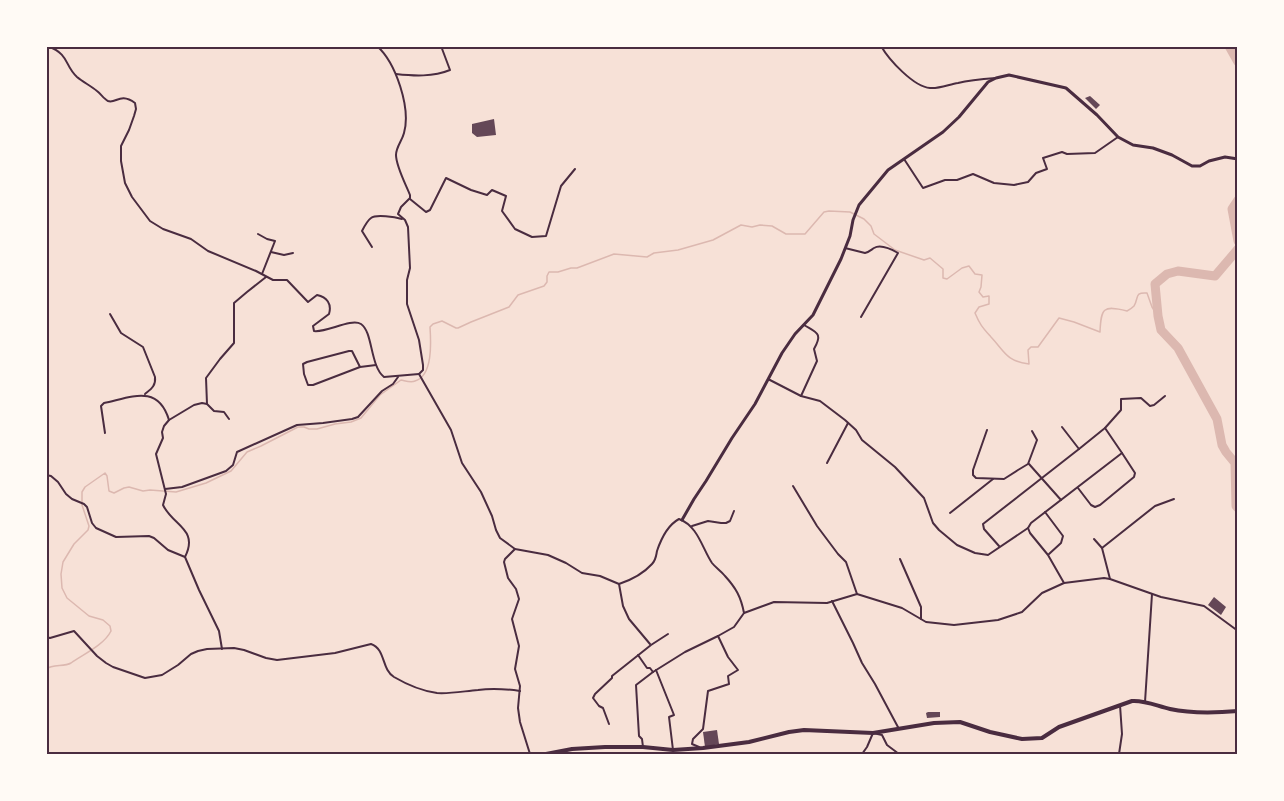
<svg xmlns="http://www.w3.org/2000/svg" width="1284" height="801" viewBox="0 0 1284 801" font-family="Karla,sans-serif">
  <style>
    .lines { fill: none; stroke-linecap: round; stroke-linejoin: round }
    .stream { stroke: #dcb8b0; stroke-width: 1.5 }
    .river { stroke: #dcb8b0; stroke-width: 9 }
    .building { fill: #644757 }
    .minor { stroke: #4a2c40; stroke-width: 2 }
    .tertiary { stroke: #4a2c40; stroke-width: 3 }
    .secondary { stroke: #4a2c40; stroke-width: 4 }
    .neatline { fill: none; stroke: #4a2c40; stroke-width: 2 }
  </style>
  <rect width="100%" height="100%" fill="#f7e1d7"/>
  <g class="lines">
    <!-- stream -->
    <path class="stream" d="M46,669C53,664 64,667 71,663C84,654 104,645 111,631L110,626L103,620L89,616L67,598L62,588L61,574L63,562L74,544L88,530L89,526L82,505V492L85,487L105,473L107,476L109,491L114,493L124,488L129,487L143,491L150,490L176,492L206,483L231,471L247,452L261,446L298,427H304L309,429H317L335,424L351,422L361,418L380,395L401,380C406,381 411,383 415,381C433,376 431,342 430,327L433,324L442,321L456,328H458L471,322L509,307L518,295L544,286L547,282V276L549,272H558L571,268H577L614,254L647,257L654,253L678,250L713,240L741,225L752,227L760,225L772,226L786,234H805L824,212L829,211L850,212L864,219L871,226L874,234L895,250L924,260L930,258L943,269V278L947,279L962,268L969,266L975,274L982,275L981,287L979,292L983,297L989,296V304L979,307L975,313C980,325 983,328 991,337C1005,352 1006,361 1029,364L1028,350L1031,347H1038L1059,318L1074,322L1100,332C1101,308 1103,305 1127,311C1129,310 1133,307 1134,306C1139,298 1134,292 1147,293L1152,307L1158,316"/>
    <!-- river -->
    <g class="river">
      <polyline points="1229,46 1238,62"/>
      <polyline points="1238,200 1232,209 1238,241"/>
      <polyline points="1238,249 1215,276 1178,271 1167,274 1155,284 1158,316 1161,330 1178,348 1217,419 1222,445 1226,452 1235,463 1236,506 1238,508"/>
    </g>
  </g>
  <!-- building -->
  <g class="building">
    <polygon points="1090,96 1100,105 1096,109 1085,98"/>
    <polygon points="494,119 496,135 477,137 472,133 472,124"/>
    <polygon points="1214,597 1226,607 1221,615 1208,605"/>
    <polygon points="928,712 940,712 940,717 927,718 926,713"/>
    <polygon points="717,730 719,744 705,747 703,732"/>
  </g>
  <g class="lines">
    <!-- minor -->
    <g class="minor">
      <path d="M48,46C70,55 64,65 77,77C83,82 91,86 97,91C101,94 104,99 108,101C116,104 120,92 135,103L136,109L134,116L129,130L121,146V161L125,183L132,197L150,221L163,229L191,239L208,251L256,271L273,280H287L308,302L317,295C327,297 332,304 329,314L313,326L314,331C326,333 351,318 361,324C373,332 370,366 384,377L419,374"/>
      <path d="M377,46C396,63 411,108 404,133C402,141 396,147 396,155C396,166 406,185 410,195V198L401,207L398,214L405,220L408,227L410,268L407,280V304L419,340L423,365V370L419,374"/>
      <path d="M881,46C889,60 914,87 930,88C939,89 950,84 958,83C970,80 983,79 996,78"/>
      <path d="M396,74C414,76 433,77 450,70L441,46"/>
      <polyline points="904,159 923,188 945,180 957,180 973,174 994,183 1014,185 1028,182 1036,173 1047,169 1043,158 1062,152 1067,154 1095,153 1118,137"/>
      <polyline points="410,199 426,212 430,210 446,178 471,190 487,195 492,190 506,196 502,211 515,229 532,237 546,236 561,186 575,169"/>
      <polyline points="258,234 267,239 275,241 262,274"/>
      <path d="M372,247L362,231C364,227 367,221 371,218C376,214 395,217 402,219"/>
      <path d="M845,248L865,253C869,252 871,250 874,248C881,244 891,249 898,253L861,317"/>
      <polyline points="271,252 284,255 293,253"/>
      <path d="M110,314L121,333L143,347L155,377C156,386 151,389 145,394"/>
      <polyline points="360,367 352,351 349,351 307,362 303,364 304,374 308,385 313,385 360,367 376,365"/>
      <path d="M419,374L451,430L462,463L481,492L492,516L496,530L500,538L515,549L548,555L566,563L582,573L600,576L619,584C631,580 643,574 652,564C656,560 656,556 657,551C661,539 668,525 679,519C698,526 702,548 712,563C716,568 721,571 725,576C736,588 741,597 744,613L774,602L827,603L857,594L902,608L926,622L954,625L998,620L1022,612L1042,593L1064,583L1104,578L1110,579L1161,597L1204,606L1238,631"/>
      <polyline points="768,379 801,396 820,401 845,420 856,430 862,440 895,467 924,498 933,523 939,530 957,545 975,553 988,555 1028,528"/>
      <path d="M801,396L817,361L814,349C823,333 817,333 804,325"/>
      <polyline points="207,404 206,378 220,359 234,343 234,303 247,292 266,277"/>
      <polyline points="1062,427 1079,449 1105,428 1122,453 1031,523 1028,528 1030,533 1048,555 1064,583"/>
      <polyline points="1105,428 1121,410 1121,399 1141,398 1150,406 1154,405 1165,396"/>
      <polyline points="987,430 973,470 973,475 976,478 1004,479 1018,470 1028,464 1037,440 1032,431"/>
      <path d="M105,433L101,406L104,403C132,397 158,384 169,420"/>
      <polyline points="827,463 848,423"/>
      <polyline points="1029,464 1061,500"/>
      <polyline points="46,475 51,476 58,482 66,494 72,499 84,504 87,507 92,523 96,528 116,537 149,536 154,538 168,550 185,557 199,590 219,631 222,649"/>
      <polyline points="793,486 817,526 838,554 846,562 857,594"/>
      <polyline points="1078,488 1091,505 1095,507 1100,505 1134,477 1135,473 1122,453"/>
      <polyline points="165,489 182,487 226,471 233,465 237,452 297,425 323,423 352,419 358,417 382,391 393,384 398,377"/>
      <polyline points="1045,512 1063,536 1061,543 1049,554"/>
      <polyline points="950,513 993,479"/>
      <polyline points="692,526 708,521 721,523 726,523 730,521 734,511"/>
      <polyline points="1094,539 1102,548 1110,579"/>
      <polyline points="999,546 984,529 983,524 1079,449"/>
      <polyline points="1102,548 1155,506 1174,499"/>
      <polyline points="515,549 505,559 504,562 508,578 516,589 519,599 512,619 519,646 515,669 520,686 518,708 520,722 530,754"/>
      <path d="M185,557C199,529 173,526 163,505L166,494L156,454L163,438L162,432L164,426L169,420L194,405L202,403L207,404L214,411L224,412L229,419"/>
      <polyline points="900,559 921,607 921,619"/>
      <polyline points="619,584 623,606 629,619 650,644"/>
      <polyline points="832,601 853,643 862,663 875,684 899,729"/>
      <path d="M46,637L50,638L74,631L97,656L106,663L113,667L145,678L162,675L178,665L191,654L198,651L207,649L234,648L244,650L266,658L277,660L335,653L371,644C386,649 381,669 394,677C406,684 422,691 437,693C450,694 465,691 478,690C492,688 506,689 520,691"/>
      <polyline points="638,655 647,668 650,668 653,672"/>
      <polyline points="656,670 674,715 669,717 673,750"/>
      <polyline points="1145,702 1152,594"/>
      <polyline points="609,724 603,708 599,706 593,698 595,694 612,678 612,676 651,645 668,634"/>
      <polyline points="643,747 642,739 639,736 636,685 653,672 685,652 718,636 734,627 744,613"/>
      <polyline points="699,747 692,744 693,739 703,729 708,691 729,684 728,676 738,670 728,657 718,636"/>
      <polyline points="862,754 867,747 873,733 882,735 887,745 899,754"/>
      <polyline points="1119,754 1122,734 1120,705"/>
    </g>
    <!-- tertiary -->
    <polyline class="tertiary" points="682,520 694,499 706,481 732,438 755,404 782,353 795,334 813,315 841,259 850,236 853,220 859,205 888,170 943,132 959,117 988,82 996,78 1009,75 1066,88 1097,115 1118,137 1133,145 1153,148 1172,155 1192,166 1200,166 1209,161 1225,157 1238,159"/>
    <!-- secondary -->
    <path class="secondary" d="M546,754L572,749L605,747H643L673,750L703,748L749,742L789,732L804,730L873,733L934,723L960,722L990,732L1022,739L1042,738L1059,727L1132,701C1145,700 1157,706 1170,709C1193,714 1215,713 1238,711"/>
  </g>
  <!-- border -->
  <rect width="1284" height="801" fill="none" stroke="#fffaf5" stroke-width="96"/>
  <rect x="48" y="48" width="1188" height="705" class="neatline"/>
</svg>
